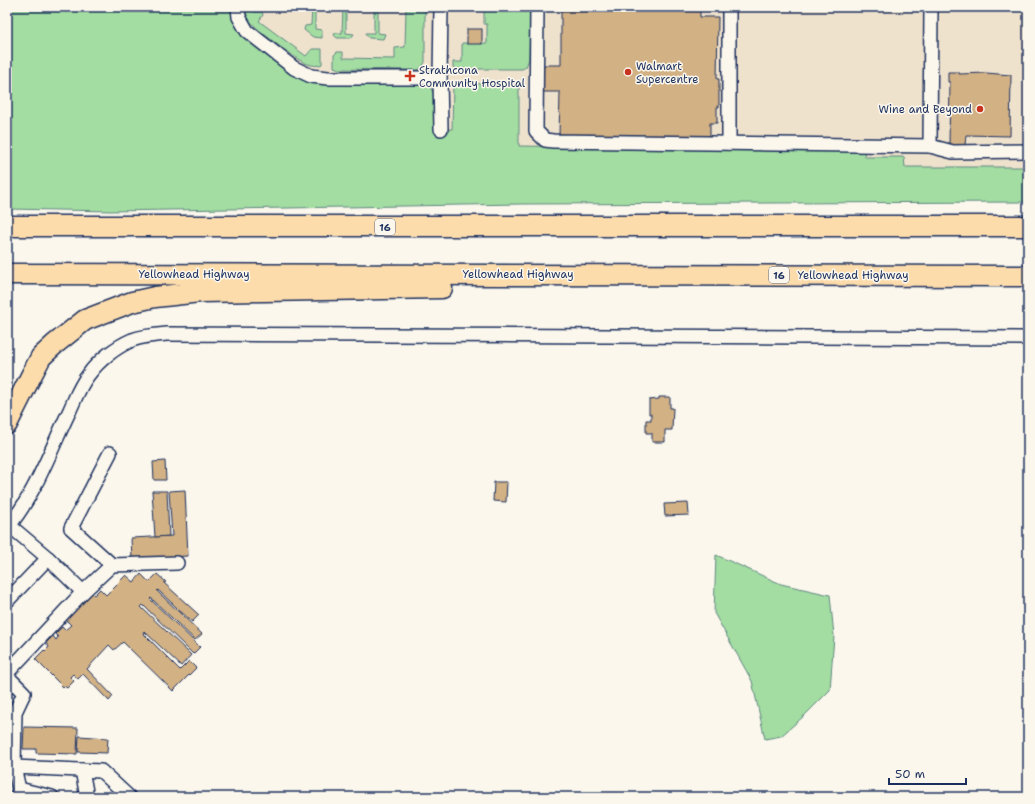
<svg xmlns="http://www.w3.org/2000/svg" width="1035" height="804" viewBox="0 0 1035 804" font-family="'Shantell Sans',sans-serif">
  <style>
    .built { fill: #efe2cd }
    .green { fill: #a3dda2; stroke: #5f8680 }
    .building { fill: #d2b185; stroke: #1b2f5e }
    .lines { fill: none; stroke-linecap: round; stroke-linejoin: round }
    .minor-casing { stroke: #1b2f5e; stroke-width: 16 }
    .highway-casing { stroke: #1b2f5e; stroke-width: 23 }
    .minor { stroke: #fbf7ec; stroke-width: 13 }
    .highway { stroke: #fddcac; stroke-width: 20 }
    .poi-dot { fill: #c8321e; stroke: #fbf7ec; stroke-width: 1.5 }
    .labels { text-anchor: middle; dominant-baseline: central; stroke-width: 3; stroke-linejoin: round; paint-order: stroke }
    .shield { fill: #fbf7ec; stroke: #5e6b89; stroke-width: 1 }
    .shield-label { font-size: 10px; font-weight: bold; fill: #1b2f5e }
    .poi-label { font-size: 11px; fill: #1b2f5e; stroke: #fbf7ec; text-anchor: start }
    .street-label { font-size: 11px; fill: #1b2f5e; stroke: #fbf7ec }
  </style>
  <rect width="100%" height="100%" fill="#fbf7ec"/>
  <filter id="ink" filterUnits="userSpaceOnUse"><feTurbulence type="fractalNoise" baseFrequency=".025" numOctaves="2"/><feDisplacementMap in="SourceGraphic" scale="8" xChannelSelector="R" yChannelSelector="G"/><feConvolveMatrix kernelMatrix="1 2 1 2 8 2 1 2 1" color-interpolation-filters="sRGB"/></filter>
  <g filter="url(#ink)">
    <!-- built -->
    <polygon class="built" points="230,7 1028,7 1028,167 896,168 432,148 433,92 423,84 308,80 240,31 230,10"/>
    <!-- green -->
    <g class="green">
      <path d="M7,7H230L235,22L292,73L420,84C424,85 428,85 431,89C438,97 433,119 434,130L452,129L453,84L456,83L519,85V146L864,151L865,157H904L905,167H1028V202L522,204L111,211L7,209Z"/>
      <path d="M244,7H254V12H262L263,15L259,21L306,56L312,49H322V64C317,67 310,65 305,63C294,58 257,30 250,21C247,17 246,12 244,7Z"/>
      <polygon points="312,7 315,7 315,29 322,30 322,38 313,37 304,30 305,26 311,25"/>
      <polygon points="343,7 346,7 346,33 354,34 351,38 337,38 334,35 335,33 342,33"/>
      <polygon points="374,7 378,7 378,33 385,34 383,39 369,38 366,35 366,33 374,33"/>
      <polygon points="406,7 425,7 425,62 422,68 417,70 339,69 334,67 334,55 337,52 343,52 343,58 395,59 395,48 405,47"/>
      <polygon points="472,7 530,7 529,59 526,67 522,69 456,69 453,67 453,62 462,62 462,43 487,43 487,24 484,24 484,8"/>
      <polygon points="716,555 781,584 830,595 834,636 830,690 804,716 781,736 765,739 752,681 714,613"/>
    </g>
    <!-- building -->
    <g class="building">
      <polygon points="561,7 700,7 700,17 718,17 717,79 719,79 719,107 717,107 717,123 710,123 710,137 559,136 560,92 539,92 539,65 561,65"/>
      <rect x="467" y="29" width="15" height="15"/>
      <polygon points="948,72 959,72 959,74 986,73 1011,75 1010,136 966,135 965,145 949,145 950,82 948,82"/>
      <polygon points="659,397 670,397 670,408 673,408 672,430 665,430 665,442 652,442 652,433 646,433 646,420 651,420 651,414 649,414 649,400 659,399"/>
      <polygon points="165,461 166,480 154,480 153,462"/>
      <polygon points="494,482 507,482 506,502 493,501"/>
      <polygon points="185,490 188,556 132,559 131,538 172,536 169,491"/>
      <polygon points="152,491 167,491 169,536 155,537"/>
      <polygon points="688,503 689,515 665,516 664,504"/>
      <polygon points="141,574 149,582 157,574 166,582 164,583 199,615 192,622 158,590 157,591 202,634 195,640 151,598 150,599 200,647 193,654 143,605 141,607 191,655 181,666 144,631 143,633 180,670 189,661 196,668 173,691 123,642 114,650 109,645 87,669 113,696 109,701 83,674 78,679 73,674 70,677 74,681 67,688 64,686 63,687 35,659 44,650 45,651 49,647 46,643 53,636 56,640 58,637 55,634 62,627 65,630 71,625 65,619 92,593 94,595 100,589 106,595 126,575 134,582"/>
      <polygon points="24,727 78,728 77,754 36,753 36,749 23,749"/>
      <polygon points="79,736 108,738 107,753 78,752"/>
    </g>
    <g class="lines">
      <defs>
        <g id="minor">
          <polyline points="238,7 239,17 247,31 294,68 311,76 328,78 440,78 441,7"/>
          <polyline points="537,7 536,131 545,140 553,141 930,146 953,152 1028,151"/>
          <polyline points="440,78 441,129"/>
          <polyline points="729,143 729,7"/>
          <polyline points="930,146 931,7"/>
          <polyline points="110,453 71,528 112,565"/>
          <path d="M7,528C34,497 51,449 69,412C75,399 80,385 89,374C99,360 116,347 132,340C143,336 156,335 168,334L1028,338"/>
          <polyline points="83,592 112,565 177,563"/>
          <polyline points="7,601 48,558"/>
          <polyline points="7,673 83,592 48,558 9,525"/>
          <polyline points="7,676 24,693 15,712 14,767 7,767"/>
          <polyline points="82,770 87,797"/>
          <polyline points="19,789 52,797"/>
          <polyline points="17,797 19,789 14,767 101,771 129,797"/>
        </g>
        <g id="highway">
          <polyline points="7,226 1028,226"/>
          <polyline points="7,274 1028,276"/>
          <polyline points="7,424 31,376 41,357 55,344 85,320 132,302 155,297 200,292 442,288"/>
        </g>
      </defs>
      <!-- minor casing -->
      <use href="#minor" class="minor-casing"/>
      <!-- highway casing -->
      <use href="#highway" class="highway-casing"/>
      <!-- minor -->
      <use href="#minor" class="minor"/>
      <!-- highway -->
      <use href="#highway" class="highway"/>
    </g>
  </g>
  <!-- markers -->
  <g class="poi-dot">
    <circle cx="628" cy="72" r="4"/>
    <path d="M408 70h4v4h4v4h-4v4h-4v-4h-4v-4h4z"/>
    <circle cx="980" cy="109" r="4"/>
  </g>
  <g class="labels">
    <!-- shield labels -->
    <g class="shield">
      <rect x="375" y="219" width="20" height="16" rx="3"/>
      <rect x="769" y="267" width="20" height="16" rx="3"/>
    </g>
    <g class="shield-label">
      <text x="385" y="227">16</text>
      <text x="779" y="275">16</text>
    </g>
    <!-- poi labels -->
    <g class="poi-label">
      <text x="636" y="66">Walmart<tspan x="636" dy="13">Supercentre</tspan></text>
      <text x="419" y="70">Strathcona<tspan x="419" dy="13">Community Hospital</tspan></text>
      <text x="972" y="109" text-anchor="end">Wine and Beyond</text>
    </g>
    <!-- street labels -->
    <g class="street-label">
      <text x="194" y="274">Yellowhead Highway</text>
      <text x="518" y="274">Yellowhead Highway</text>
      <text x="853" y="275">Yellowhead Highway</text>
    </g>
  </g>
  <!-- margin -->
  <rect width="1035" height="804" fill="none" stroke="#fbf7ec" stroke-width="24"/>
  <rect x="12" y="12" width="1011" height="780" fill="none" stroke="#1b2f5e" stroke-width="1.5" filter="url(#ink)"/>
  <!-- scale -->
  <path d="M889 778v6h77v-6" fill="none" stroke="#1b2f5e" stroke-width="2"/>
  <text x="895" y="778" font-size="12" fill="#1b2f5e" stroke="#fbf7ec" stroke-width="3" paint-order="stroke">50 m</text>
</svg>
